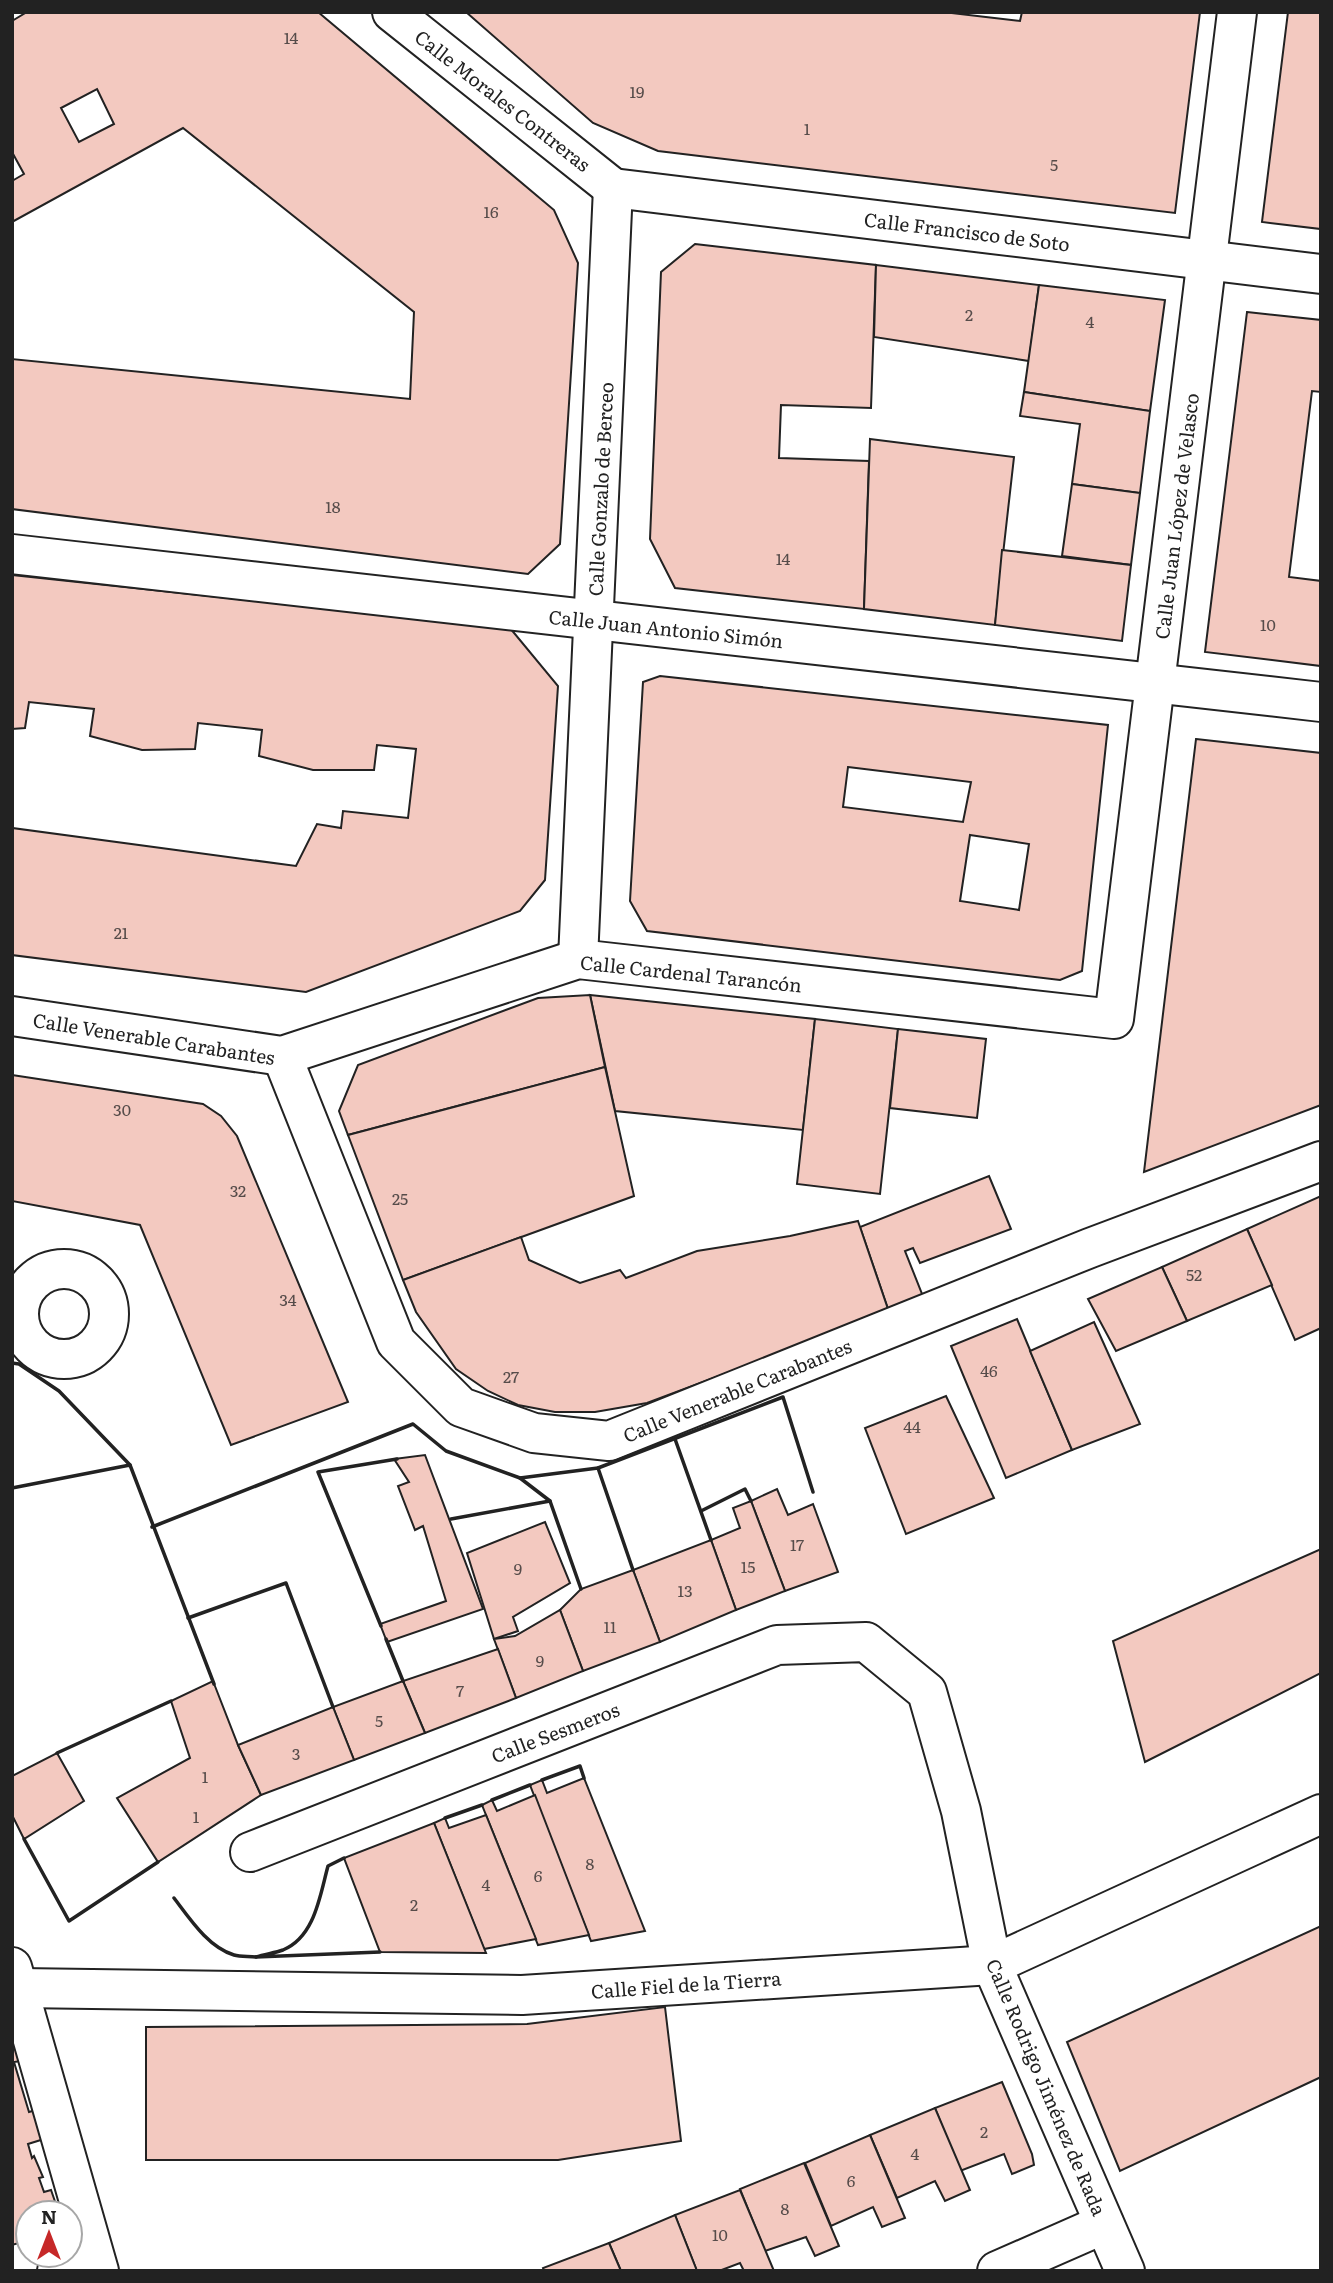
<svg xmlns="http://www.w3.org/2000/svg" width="1333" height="2283" viewBox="0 0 1333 2283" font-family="Literata,serif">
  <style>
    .building { fill: #f3c9c0; stroke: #222; stroke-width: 2; fill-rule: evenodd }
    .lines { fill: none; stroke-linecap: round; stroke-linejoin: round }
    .minor-casing { stroke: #222; stroke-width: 42 }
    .minor { stroke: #fff; stroke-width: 38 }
    .wall { stroke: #222; stroke-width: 3.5 }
    .labels { text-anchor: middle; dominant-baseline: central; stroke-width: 5; stroke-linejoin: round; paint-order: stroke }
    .number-label { font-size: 16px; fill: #564c4a }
    .street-label { font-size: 19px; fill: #222; stroke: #fff }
  </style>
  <rect width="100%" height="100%" fill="#fff"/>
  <!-- building -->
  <g class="building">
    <path d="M27,12H318L554,210L578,263L560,544L528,574L12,509V359L410,399L414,312L183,128L12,222V181L24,174L12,152V21ZM97,89L114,124L79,142L61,108Z"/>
    <polygon points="466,12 943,12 1020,21 1022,12 1200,12 1175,213 658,151 593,123"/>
    <polygon points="1288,12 1321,12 1321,229 1262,222"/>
    <polygon points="695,244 876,265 871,408 781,405 779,458 869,461 864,609 675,588 650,539 661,272"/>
    <polygon points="876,265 1039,285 1029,361 874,337"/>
    <polygon points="1039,285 1165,300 1150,411 1024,392"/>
    <polygon points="1247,312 1321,320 1321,392 1312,391 1289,577 1321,581 1321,666 1205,652"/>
    <polygon points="1024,392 1150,411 1140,493 1072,484 1080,424 1020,416"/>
    <polygon points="870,439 1014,457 995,625 864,609"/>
    <polygon points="1072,484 1140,493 1131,565 1062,556"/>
    <polygon points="1002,550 1131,565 1122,641 995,625"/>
    <polygon points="12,575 510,628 558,686 545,880 520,911 306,992 12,955 12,828 296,866 317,824 341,828 343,811 408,818 416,749 377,745 374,770 313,770 259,756 262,730 198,723 195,749 142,750 90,736 94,709 29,702 25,728 12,729"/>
    <path d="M660,676L1108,725L1082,971L1060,980L647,931L630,901L643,682ZM848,767L971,782L963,822L843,807ZM970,835L1029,844L1019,910L960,901Z"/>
    <polygon points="1196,739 1321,753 1321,1105 1144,1172"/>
    <polygon points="590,995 815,1019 803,1130 615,1111"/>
    <polygon points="590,995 605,1067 348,1135 339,1111 358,1065 538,998"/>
    <polygon points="815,1019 898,1029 880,1194 797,1184"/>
    <polygon points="898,1029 986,1039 977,1118 890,1108"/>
    <polygon points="605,1067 634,1196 403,1280 348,1135"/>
    <polygon points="12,1075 203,1104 221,1116 237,1136 348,1402 231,1445 140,1225 12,1201"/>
    <polygon points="989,1176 1011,1229 920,1263 913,1248 905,1251 924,1299 889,1312 860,1227"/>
    <polygon points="1321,1196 1321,1328 1295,1340 1247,1229"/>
    <polygon points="858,1221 889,1312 647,1403 595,1412 555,1412 518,1405 488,1391 456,1369 416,1312 403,1280 521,1237 529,1260 580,1283 620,1270 626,1278 697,1251 790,1236"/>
    <polygon points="1247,1229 1272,1285 1187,1321 1162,1267"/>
    <polygon points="1162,1267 1187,1321 1116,1351 1088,1299"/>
    <polygon points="1017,1319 1072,1450 1006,1478 951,1346"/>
    <polygon points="1094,1322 1140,1424 1072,1450 1030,1351"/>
    <polygon points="946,1396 994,1498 906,1534 865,1428"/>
    <polygon points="425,1455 483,1609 387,1642 380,1624 446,1601 423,1526 415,1530 398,1486 409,1482 394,1459"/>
    <polygon points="777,1489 788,1515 813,1504 838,1572 785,1591 751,1501"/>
    <polygon points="751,1501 785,1591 736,1610 711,1540 740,1528 733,1508"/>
    <polygon points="545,1522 570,1583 513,1617 518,1631 494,1639 467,1553"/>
    <polygon points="711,1540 736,1610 660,1642 633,1570"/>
    <polygon points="1321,1549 1321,1673 1145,1762 1113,1641"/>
    <polygon points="633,1570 660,1642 583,1671 560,1610 581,1589"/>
    <polygon points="560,1610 583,1671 516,1698 494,1639 515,1636"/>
    <polygon points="498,1649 516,1698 425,1733 403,1681"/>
    <polygon points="213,1681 238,1745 261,1795 158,1862 117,1798 190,1758 171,1701"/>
    <polygon points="403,1681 425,1733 354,1760 333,1707"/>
    <polygon points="333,1707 354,1760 261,1795 238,1745"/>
    <polygon points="57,1753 84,1801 24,1839 12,1815 12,1776"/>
    <polygon points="584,1778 645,1931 591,1941 530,1785 542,1780 547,1793"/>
    <polygon points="535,1795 589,1935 538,1945 482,1805 492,1800 497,1811"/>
    <polygon points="486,1815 536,1939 484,1949 434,1823 445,1818 449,1828"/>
    <polygon points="434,1823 486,1953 380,1952 344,1858"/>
    <polygon points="1321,1926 1321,2077 1120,2171 1067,2042"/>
    <polygon points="665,2007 681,2141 558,2160 146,2160 146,2027 527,2024"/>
    <polygon points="12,2035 21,2061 14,2062 29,2112 36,2110 44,2139 28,2144 32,2158 34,2156 43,2177 39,2178 44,2192 51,2190 59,2213 28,2213 28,2248 25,2249 22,2242 12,2245"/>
    <polygon points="1002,2082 1032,2154 1034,2165 1012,2174 1004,2154 960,2171 935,2108"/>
    <polygon points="935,2108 970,2190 945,2201 935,2181 897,2198 870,2135"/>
    <polygon points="870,2135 905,2218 882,2227 873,2207 831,2226 805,2163"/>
    <polygon points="804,2163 839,2246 815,2256 806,2237 765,2251 740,2189"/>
    <polygon points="740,2190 774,2271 744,2271 740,2263 719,2271 697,2271 675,2215"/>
    <polygon points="675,2215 697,2271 621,2271 609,2243"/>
    <polygon points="609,2243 621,2271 544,2271 543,2268"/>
  </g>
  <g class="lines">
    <defs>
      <g id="minor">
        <polyline points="392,12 613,188"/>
        <polyline points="613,188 1321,274"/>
        <polyline points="12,554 1321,702"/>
        <polyline points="578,959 613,188"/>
        <polyline points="12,1016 282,1056 578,959 1114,1019 1237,12"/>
        <polyline points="282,1056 396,1342 461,1407 534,1433 609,1441 1090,1248 1321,1161"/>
        <circle cx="64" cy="1314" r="45"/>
        <polyline points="250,1852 777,1645 866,1642 927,1692 961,1811 992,1965 1125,2271"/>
        <polyline points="12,1967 99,2271"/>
        <polyline points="19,1988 522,1995 992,1965 1321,1814"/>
        <polyline points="57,2271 94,2259"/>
        <polyline points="997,2271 1104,2224"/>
      </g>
    </defs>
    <!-- minor casing -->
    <use href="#minor" class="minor-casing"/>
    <!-- minor -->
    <use href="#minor" class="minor"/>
    <!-- wall -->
    <g class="wall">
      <polyline points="12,1363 19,1364 59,1391 130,1465"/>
      <polyline points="675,1439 711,1540"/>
      <polyline points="598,1468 633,1570"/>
      <polyline points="12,1488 130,1465 214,1684"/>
      <polyline points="550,1501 581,1589"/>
      <polyline points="701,1511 745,1489 751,1501"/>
      <polyline points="451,1519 550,1501 520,1478"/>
      <polyline points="152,1527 413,1424 446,1451 520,1478 598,1468 783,1397 813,1492"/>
      <polyline points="188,1618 286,1583 333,1707"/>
      <polyline points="381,1626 318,1472 397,1459"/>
      <polyline points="386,1639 403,1681"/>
      <polyline points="57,1753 171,1701"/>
      <polyline points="542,1780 580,1766 584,1778"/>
      <polyline points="492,1800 530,1785"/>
      <polyline points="445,1818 482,1805"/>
      <polyline points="24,1839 69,1921 158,1862"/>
      <path d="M344,1858L328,1866C320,1895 315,1937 283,1950C275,1953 265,1954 256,1957L380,1952"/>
      <path d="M174,1898C190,1919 208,1947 234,1955C241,1957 249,1956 256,1957"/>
    </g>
  </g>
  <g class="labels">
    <!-- number labels -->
    <g class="number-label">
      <text x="291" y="37">14</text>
      <text x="637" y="91">19</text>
      <text x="807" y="128">1</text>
      <text x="1054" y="164">5</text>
      <text x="491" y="211">16</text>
      <text x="969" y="314">2</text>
      <text x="1090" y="321">4</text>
      <text x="333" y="506">18</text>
      <text x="783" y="558">14</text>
      <text x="1268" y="624">10</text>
      <text x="121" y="932">21</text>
      <text x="122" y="1109">30</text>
      <text x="238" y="1190">32</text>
      <text x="400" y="1198">25</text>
      <text x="1194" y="1274">52</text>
      <text x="288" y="1299">34</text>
      <text x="989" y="1370">46</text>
      <text x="511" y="1376">27</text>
      <text x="912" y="1426">44</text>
      <text x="797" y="1544">17</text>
      <text x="748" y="1566">15</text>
      <text x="518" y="1568">9</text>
      <text x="685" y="1590">13</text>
      <text x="610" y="1626">11</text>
      <text x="540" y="1660">9</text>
      <text x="460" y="1690">7</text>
      <text x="379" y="1720">5</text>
      <text x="296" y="1753">3</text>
      <text x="205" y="1776">1</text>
      <text x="196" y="1816">1</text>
      <text x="590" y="1863">8</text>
      <text x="538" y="1875">6</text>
      <text x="486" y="1884">4</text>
      <text x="414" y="1904">2</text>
      <text x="984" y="2131">2</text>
      <text x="915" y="2153">4</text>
      <text x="851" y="2180">6</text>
      <text x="785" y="2208">8</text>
      <text x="720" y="2234">10</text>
    </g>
    <!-- street labels -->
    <g class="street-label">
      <text transform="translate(503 100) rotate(38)">Calle Morales Contreras</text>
      <text transform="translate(967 231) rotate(7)">Calle Francisco de Soto</text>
      <text transform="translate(600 489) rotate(-87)">Calle Gonzalo de Berceo</text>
      <text transform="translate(1176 516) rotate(-83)">Calle Juan López de Velasco</text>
      <text transform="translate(666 628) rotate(6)">Calle Juan Antonio Simón</text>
      <text transform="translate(691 973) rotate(6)">Calle Cardenal Tarancón</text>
      <text transform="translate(154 1038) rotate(9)">Calle Venerable Carabantes</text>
      <text transform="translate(737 1390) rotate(-22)">Calle Venerable Carabantes</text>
      <text transform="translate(555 1732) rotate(-21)">Calle Sesmeros</text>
      <text transform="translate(686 1984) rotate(-4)">Calle Fiel de la Tierra</text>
      <text transform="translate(1047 2087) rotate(67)">Calle Rodrigo Jiménez de Rada</text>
    </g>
  </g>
  <!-- border -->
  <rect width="1333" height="2283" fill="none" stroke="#222222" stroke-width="28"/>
  <!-- north arrow -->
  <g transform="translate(49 2234)"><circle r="33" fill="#ffffff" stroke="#a7a7a7" stroke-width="2"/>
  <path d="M0-5L12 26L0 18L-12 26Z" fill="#c62828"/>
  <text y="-10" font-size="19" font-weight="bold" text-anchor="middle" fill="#222222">N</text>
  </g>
</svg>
